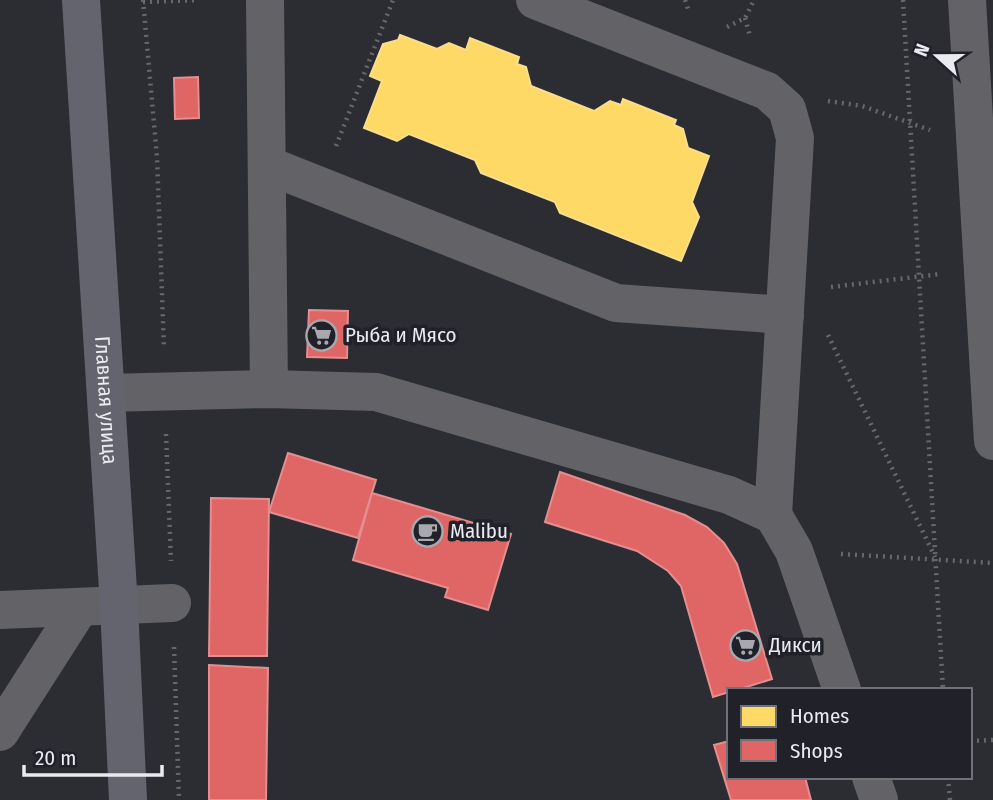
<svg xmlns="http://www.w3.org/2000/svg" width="993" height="800" viewBox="0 0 993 800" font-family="'Fira Sans Condensed',sans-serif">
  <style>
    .homes { fill: #ffd966; stroke: #f9de90; stroke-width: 2 }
    .shops { fill: #e06666; stroke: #e38e90; stroke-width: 2 }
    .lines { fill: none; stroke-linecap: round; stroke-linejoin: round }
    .path { stroke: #68686c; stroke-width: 4.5; stroke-dasharray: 2 5; stroke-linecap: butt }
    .minor { stroke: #636367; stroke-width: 38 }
    .major { stroke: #63646d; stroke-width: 38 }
    .labels { text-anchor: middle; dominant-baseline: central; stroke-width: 7; stroke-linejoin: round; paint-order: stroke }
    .poi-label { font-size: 21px; fill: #eaeaf1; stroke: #21212a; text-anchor: start }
    .street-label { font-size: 21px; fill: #eaeaf1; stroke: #21212a }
  </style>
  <rect width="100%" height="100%" fill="#2c2d32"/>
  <!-- homes -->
  <polygon class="homes" points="400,35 437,49 449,43 466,50 470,38 519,57 517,64 526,67 531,86 594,111 610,101 621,105 623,99 676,120 674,125 683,129 688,148 709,156 692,202 699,217 681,261 560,213 555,202 481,173 475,160 409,134 397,141 364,128 382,81 370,76 383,44 398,40"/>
  <!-- shops -->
  <g class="shops">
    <polygon points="198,77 199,118 175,119 174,78"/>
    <polygon points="309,310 348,311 347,358 307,357"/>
    <polygon points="288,453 376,480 358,538 269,512"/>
    <polygon points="560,472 685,515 707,527 724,543 737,564 772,679 737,690 729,690 729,692 713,697 681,586 668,571 637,551 545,522"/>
    <polygon points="372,493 511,534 488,610 445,597 448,588 353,560"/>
    <polygon points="211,498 269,499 267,656 209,656"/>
    <polygon points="209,665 268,668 266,800 209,800"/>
    <polygon points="729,741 729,777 805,777 811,800 731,800 714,745"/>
  </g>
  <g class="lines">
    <!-- path -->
    <g class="path">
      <polyline points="143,0 157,157 164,348"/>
      <polyline points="685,0 689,12"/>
      <polyline points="903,0 943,690"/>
      <polyline points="143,2 199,0"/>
      <polyline points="745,18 750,36"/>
      <polyline points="727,27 745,18 754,0"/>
      <polyline points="828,101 862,106 930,130"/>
      <polyline points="336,146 393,0"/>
      <polyline points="831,287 940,274"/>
      <polyline points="828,335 935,557"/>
      <polyline points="166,434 171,561"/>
      <polyline points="841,554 993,563"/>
      <polyline points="174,647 179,800"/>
      <polyline points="970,741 993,740"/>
      <polyline points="948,777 950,800"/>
    </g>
    <!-- minor -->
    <g class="minor">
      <polyline points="265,0 269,389"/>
      <polyline points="535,0 767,91 787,109 795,138 773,515"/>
      <polyline points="967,0 993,441"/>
      <polyline points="267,165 616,303 785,315"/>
      <polyline points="106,393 269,389 376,392 729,495 773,515 794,551 842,690"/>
      <polyline points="0,610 172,603"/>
      <polyline points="0,732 80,607"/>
      <polyline points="871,777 879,800"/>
    </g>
    <!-- major -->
    <path class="major" id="s1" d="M81,0L119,606L128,800"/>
  </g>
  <!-- icons -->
  <defs>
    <symbol id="supermarket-ring" viewBox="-11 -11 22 22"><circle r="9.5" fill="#21212a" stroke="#a8a8ae" stroke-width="1.5"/><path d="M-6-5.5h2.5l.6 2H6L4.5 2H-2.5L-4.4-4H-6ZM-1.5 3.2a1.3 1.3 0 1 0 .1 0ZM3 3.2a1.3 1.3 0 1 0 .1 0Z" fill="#a8a8ae"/></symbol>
    <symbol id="cafe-ring" viewBox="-11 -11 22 22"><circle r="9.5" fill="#21212a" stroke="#a8a8ae" stroke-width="1.5"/><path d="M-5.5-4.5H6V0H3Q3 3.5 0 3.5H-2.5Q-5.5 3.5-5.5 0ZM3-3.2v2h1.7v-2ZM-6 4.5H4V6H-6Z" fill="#a8a8ae"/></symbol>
  </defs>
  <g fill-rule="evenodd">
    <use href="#supermarket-ring" x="304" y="318" width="35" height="35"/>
    <use href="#cafe-ring" x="410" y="514" width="35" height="35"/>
    <use href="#supermarket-ring" x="728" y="628" width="35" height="35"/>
  </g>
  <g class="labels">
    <!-- poi labels -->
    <g class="poi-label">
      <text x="345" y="335">Рыба и Мясо</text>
      <text x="450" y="531">Malibu</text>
      <text x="769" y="645">Дикси</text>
    </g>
    <!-- street labels -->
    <g class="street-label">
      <text stroke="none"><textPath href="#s1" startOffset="401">Главная улица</textPath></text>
    </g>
  </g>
  <!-- legend -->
  <rect x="727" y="688" width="245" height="91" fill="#21212a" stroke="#71717a" stroke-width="2"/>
  <rect x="741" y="706" width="35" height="21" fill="#ffd966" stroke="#71717a" stroke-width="2"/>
  <text x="790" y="723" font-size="21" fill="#eaeaf1">Homes</text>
  <rect x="741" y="740" width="35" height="21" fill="#e06666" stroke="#71717a" stroke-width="2"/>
  <text x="790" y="758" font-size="21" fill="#eaeaf1">Shops</text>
  <!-- north arrow -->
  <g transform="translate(937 56) rotate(291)" stroke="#21212a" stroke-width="5" paint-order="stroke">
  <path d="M0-5L12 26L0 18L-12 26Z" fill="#eaeaf1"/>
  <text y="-10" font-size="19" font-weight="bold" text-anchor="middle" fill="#eaeaf1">N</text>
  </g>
  <!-- scale -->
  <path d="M24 765v10h138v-10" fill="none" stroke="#eaeaf1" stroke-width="3.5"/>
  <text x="35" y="765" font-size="21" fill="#eaeaf1" stroke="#21212a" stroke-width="5" paint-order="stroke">20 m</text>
</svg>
